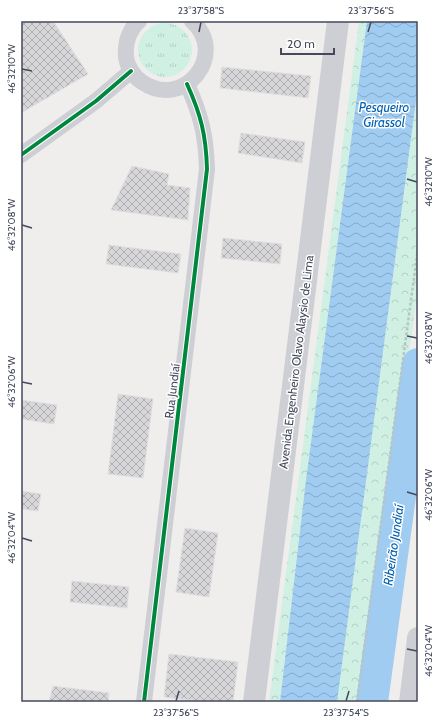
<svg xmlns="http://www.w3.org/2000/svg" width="439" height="723" viewBox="0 0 439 723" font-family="Cabin,sans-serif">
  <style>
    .grass { fill: url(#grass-tufts) }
    .forest { fill: url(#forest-crowns) }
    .water { fill: url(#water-waves) }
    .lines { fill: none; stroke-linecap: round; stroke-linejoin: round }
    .river { stroke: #a1ccf1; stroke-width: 32 }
    .building { fill: url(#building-cross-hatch); stroke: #e0dfe0 }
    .path { stroke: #b8c4c4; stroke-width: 2.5; stroke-dasharray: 3 2; stroke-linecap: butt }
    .minor { stroke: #cecfd4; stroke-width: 16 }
    .secondary { stroke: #cdcfd4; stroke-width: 22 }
    .cycleway-casing { stroke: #fff; stroke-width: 6 }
    .cycleway { stroke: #00873e; stroke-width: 4 }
    .ticks { fill: none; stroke: #444a5c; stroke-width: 1.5 }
    .labels { text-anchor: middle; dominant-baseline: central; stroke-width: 3; stroke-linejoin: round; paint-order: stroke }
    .street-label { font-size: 12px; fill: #444a5c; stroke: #fff }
    .water-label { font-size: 13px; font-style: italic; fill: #0060b2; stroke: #fff }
    .neatline { fill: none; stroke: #444a5c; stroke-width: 1.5 }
    .ticks-label { font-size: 10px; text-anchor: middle; fill: #444a5c }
  </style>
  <defs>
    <pattern id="grass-tufts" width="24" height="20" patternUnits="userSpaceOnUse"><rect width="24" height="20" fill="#d0f0e4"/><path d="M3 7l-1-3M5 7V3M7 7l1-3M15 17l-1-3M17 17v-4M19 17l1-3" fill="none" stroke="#b4cfc6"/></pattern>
    <pattern id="forest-crowns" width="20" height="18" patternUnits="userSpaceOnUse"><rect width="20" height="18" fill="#d0f0e4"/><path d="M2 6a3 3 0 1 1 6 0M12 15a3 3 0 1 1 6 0" fill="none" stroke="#b4cfc6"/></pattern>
    <pattern id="water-waves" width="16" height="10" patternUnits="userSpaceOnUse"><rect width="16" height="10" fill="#a1ccf1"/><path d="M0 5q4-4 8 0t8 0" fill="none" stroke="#85a8c6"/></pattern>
    <pattern id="building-cross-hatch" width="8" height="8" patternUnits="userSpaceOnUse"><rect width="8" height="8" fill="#d7d7d9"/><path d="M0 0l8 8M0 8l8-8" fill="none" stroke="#b0b0b3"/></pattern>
  </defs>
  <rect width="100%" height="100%" fill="#efeeed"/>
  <!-- grass -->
  <circle class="grass" cx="165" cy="50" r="27"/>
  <!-- forest -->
  <polygon class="forest" points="359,21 418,21 418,288 362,702 269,702"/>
  <!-- water -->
  <polygon class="water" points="367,21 418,21 418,85 337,702 280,702 306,480"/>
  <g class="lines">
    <!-- river -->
    <polyline class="river" points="372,702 418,364"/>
  </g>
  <!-- building -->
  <g class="building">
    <polygon points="21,21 53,21 88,74 21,113"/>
    <polygon points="222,67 311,76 308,98 220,88"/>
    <polygon points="241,133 305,142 302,163 238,153"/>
    <polygon points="132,166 169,174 167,185 190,188 188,220 111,210"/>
    <polygon points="223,238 282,244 280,264 221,258"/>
    <polygon points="109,245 181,254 178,273 106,264"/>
    <polygon points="118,394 153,399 143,478 108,474"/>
    <polygon points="21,400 57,405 54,424 21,419"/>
    <polygon points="21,491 41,494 38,511 21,509"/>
    <polygon points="185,528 218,533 209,597 176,592"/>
    <polygon points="72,581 129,587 127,608 70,602"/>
    <polygon points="169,654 238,662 233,702 206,702 164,697"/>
    <polygon points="53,686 109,693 108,702 49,702"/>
  </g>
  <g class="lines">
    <!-- path -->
    <polyline class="path" points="357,702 418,248"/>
    <!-- minor -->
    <g class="minor">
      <path d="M139,21C129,30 125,43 126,57C127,66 134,77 142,82C184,111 229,54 192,21"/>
      <polyline points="21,155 96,101 131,71"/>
      <path d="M144,702L207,169C206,135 201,115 187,84"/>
    </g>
    <!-- secondary -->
    <g class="secondary">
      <polyline points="254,702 338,21"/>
      <polyline points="410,702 418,638"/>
    </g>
    <defs>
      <g id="cycleway">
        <polyline points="21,155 96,101 131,71"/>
        <path d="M144,702L207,169C206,135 201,115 187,84"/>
      </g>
    </defs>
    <!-- cycleway casing -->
    <use href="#cycleway" class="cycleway-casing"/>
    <!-- cycleway -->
    <use href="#cycleway" class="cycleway"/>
  </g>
  <!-- ticks -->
  <path class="ticks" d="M199,32L201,22M368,32L371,22M22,69L32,71M407,179L417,182M22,225L32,228M407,336L417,338M22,382L32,384M407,492L417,495M22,538L32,541M407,649L417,651M176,701L179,691M346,701L349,691"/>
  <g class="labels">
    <!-- street labels -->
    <g class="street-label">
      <text transform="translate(296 362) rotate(-83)">Avenida Engenheiro Olavo Alaysio de Lima</text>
      <text transform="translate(172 391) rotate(-83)">Rua Jundiaí</text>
    </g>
    <!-- water labels -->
    <g class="water-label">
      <text x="384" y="107">Pesqueiro<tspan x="384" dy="15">Girassol</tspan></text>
      <text transform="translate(393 545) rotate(-82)">Ribeirão Jundiaí</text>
    </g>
  </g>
  <!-- border -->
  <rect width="439" height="723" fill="none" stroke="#ffffff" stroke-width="44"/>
  <!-- scale -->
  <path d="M281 48v6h53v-6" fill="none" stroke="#444a5c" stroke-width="2"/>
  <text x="287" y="48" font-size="12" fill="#444a5c" stroke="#ffffff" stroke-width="3" paint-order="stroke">20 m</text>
  <rect x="22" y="22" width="395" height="679" class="neatline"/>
  <g class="ticks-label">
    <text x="201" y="14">23°37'58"S</text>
    <text x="371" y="14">23°37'56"S</text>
    <text transform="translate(11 69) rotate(-90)" y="4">46°32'10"W</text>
    <text transform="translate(428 182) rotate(-90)" y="4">46°32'10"W</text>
    <text transform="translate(11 225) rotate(-90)" y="4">46°32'08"W</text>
    <text transform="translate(428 338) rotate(-90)" y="4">46°32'08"W</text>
    <text transform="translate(11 382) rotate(-90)" y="4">46°32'06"W</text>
    <text transform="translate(428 495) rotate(-90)" y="4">46°32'06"W</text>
    <text transform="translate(11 538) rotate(-90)" y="4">46°32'04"W</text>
    <text transform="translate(428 651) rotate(-90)" y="4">46°32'04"W</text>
    <text x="176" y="716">23°37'56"S</text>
    <text x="346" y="716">23°37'54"S</text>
  </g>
</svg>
